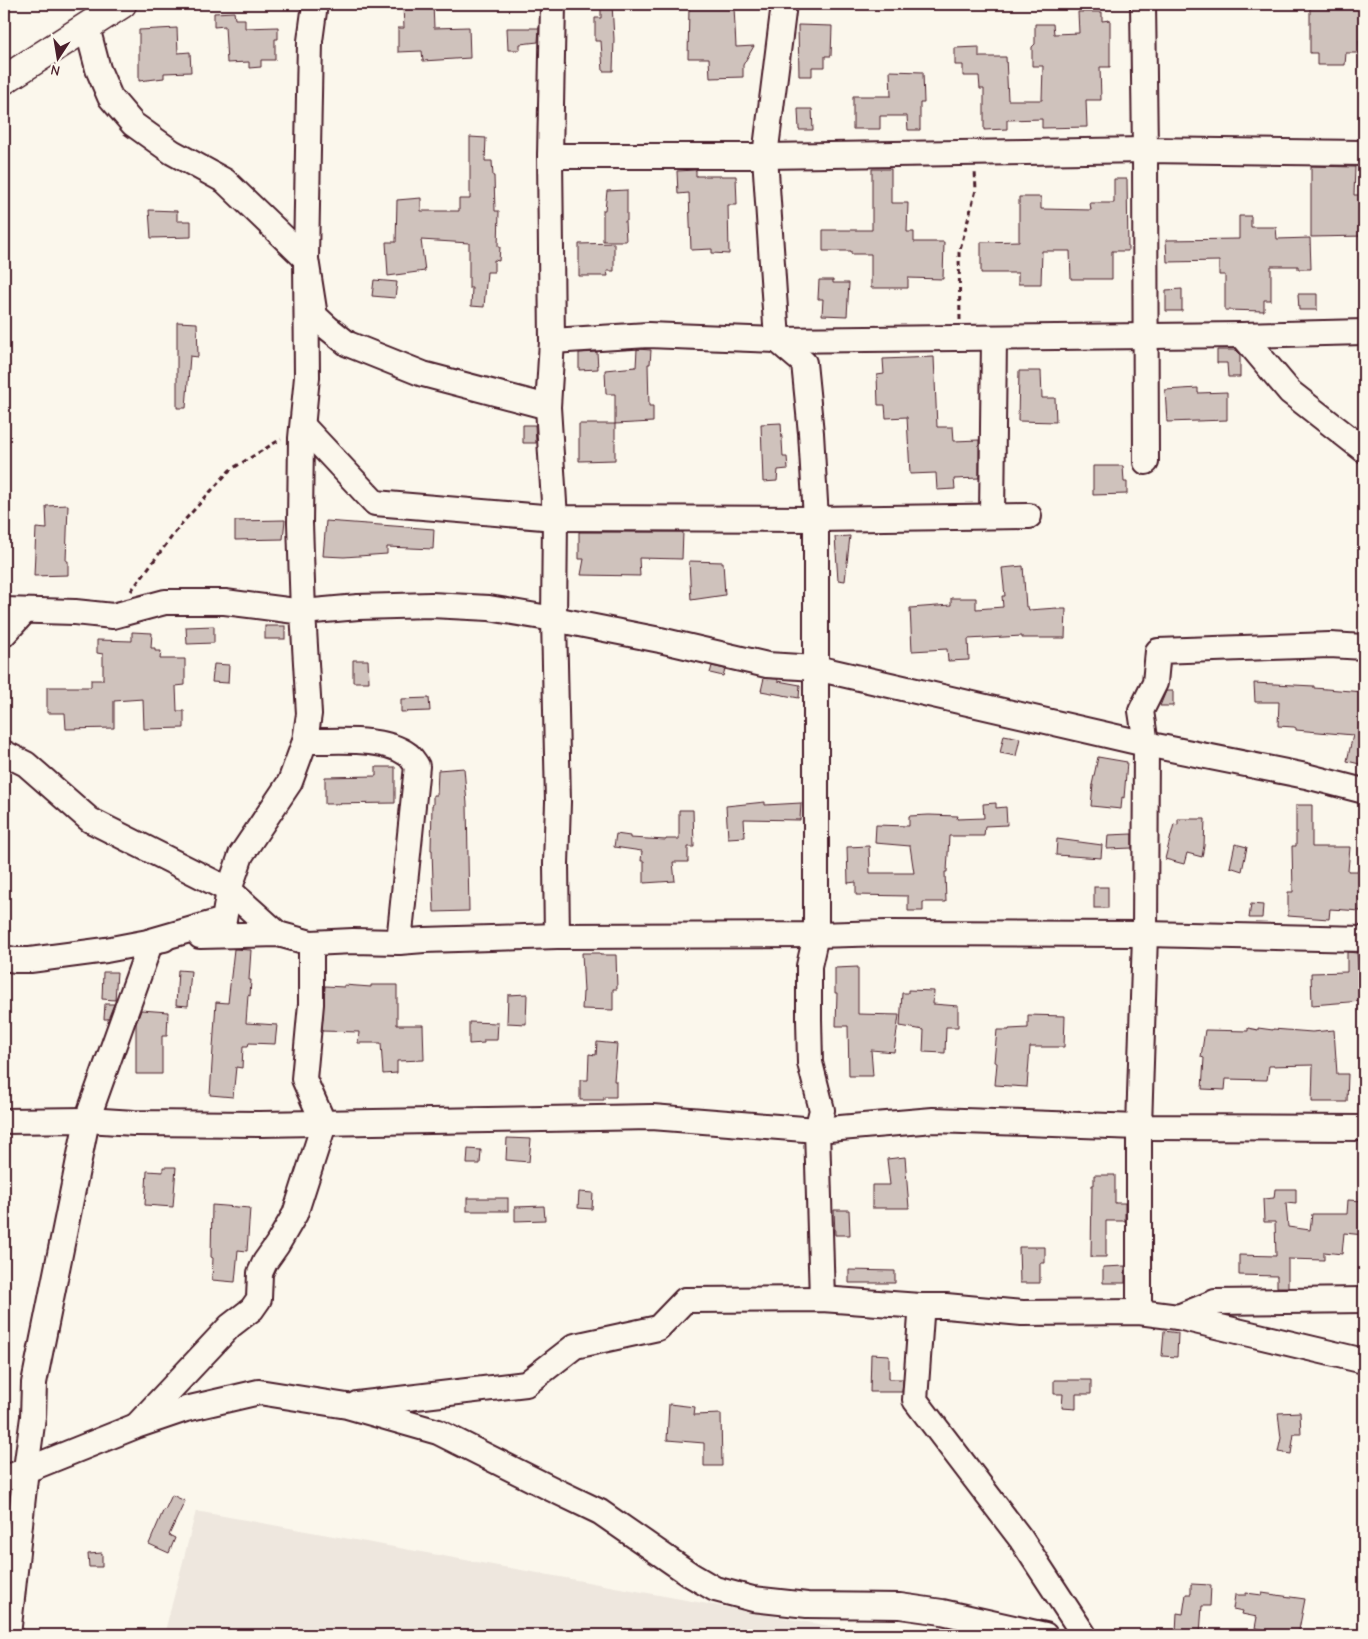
<svg xmlns="http://www.w3.org/2000/svg" width="1368" height="1639" viewBox="0 0 1368 1639" font-family="'Comic Neue',sans-serif">
  <style>
    .built { fill: #eee7de }
    .building { fill: #cfc2bc; stroke: #4a1f2b }
    .lines { fill: none; stroke-linecap: round; stroke-linejoin: round }
    .minor-casing { stroke: #4a1f2b; stroke-width: 28 }
    .major-casing { stroke: #4a1f2b; stroke-width: 31 }
    .path { stroke: #4a1f2b; stroke-width: 3; stroke-dasharray: 5 4; stroke-linecap: butt }
    .minor { stroke: #fbf7ec; stroke-width: 24 }
    .major { stroke: #fbf7ec; stroke-width: 28 }
  </style>
  <rect width="100%" height="100%" fill="#fbf7ec"/>
  <filter id="ink" filterUnits="userSpaceOnUse"><feTurbulence type="fractalNoise" baseFrequency=".02" numOctaves="2"/><feDisplacementMap in="SourceGraphic" scale="10" xChannelSelector="R" yChannelSelector="G"/><feConvolveMatrix kernelMatrix="1 2 1 2 8 2 1 2 1" color-interpolation-filters="sRGB"/></filter>
  <g filter="url(#ink)">
    <!-- built -->
    <polygon class="built" points="196,1511 829,1626 892,1635 164,1635"/>
    <!-- building -->
    <g class="building">
      <polygon points="433,4 434,28 469,27 470,58 423,61 422,51 398,52 398,28 404,28 403,6"/>
      <polygon points="601,4 612,4 614,39 613,71 603,71 601,41 595,41 595,18 601,18"/>
      <polygon points="1310,4 1359,4 1359,10 1364,10 1364,41 1359,41 1360,53 1346,53 1345,65 1317,65 1317,53 1310,53"/>
      <polygon points="689,6 734,7 736,47 754,46 743,65 743,77 710,78 709,58 688,58"/>
      <polygon points="234,12 235,19 245,19 245,28 278,27 278,39 275,39 275,60 261,60 261,67 249,68 249,62 227,63 225,26 214,27 214,13"/>
      <polygon points="1078,12 1102,12 1102,21 1110,20 1110,67 1100,67 1101,100 1086,100 1087,127 1042,128 1042,119 1007,120 1007,129 984,130 984,89 980,89 979,76 963,76 963,65 955,65 955,48 979,47 979,57 1006,57 1008,100 1042,100 1043,66 1032,66 1032,47 1035,44 1035,24 1053,24 1054,34 1079,33"/>
      <polygon points="798,25 832,26 831,56 825,56 825,67 812,67 812,76 799,76"/>
      <polygon points="177,28 178,53 190,52 191,72 164,73 164,78 139,81 139,30"/>
      <polygon points="507,28 539,28 538,42 520,44 520,50 508,50"/>
      <polygon points="890,71 923,72 924,103 920,103 920,130 908,130 907,116 880,116 880,129 853,129 853,96 891,96"/>
      <polygon points="798,109 812,109 813,130 799,130"/>
      <polygon points="470,137 486,138 485,161 492,161 493,176 494,176 495,211 499,211 498,247 500,247 499,261 494,260 494,272 487,272 484,307 471,306 472,288 469,288 469,243 421,240 425,271 388,276 386,242 396,242 397,200 421,198 421,211 459,211 459,199 470,199"/>
      <polygon points="1311,166 1355,167 1354,195 1364,195 1364,236 1311,237"/>
      <polygon points="872,169 891,169 891,203 908,203 907,232 914,232 914,242 944,242 943,279 908,278 908,288 871,288 871,254 851,254 851,251 823,251 823,230 872,230"/>
      <polygon points="696,170 696,176 736,176 737,205 728,205 729,254 712,253 712,249 691,250 689,193 678,194 677,171"/>
      <polygon points="1114,179 1127,179 1128,251 1112,251 1112,279 1071,279 1070,251 1042,251 1041,284 1018,284 1018,273 981,273 981,242 1019,241 1019,197 1041,197 1041,209 1091,210 1090,203 1114,203"/>
      <polygon points="627,190 627,221 625,221 626,241 603,241 603,210 605,210 607,191"/>
      <polygon points="149,210 177,211 177,221 191,221 191,237 151,238"/>
      <polygon points="1239,216 1251,216 1251,227 1276,227 1277,239 1310,238 1311,269 1298,269 1298,266 1271,266 1271,300 1264,300 1264,311 1225,310 1225,275 1219,275 1219,261 1167,262 1166,240 1239,239"/>
      <polygon points="614,243 614,271 607,271 608,276 579,276 579,244"/>
      <polygon points="374,280 397,282 395,298 372,296"/>
      <polygon points="819,280 833,280 833,283 849,283 847,316 822,315 823,299 818,299"/>
      <polygon points="1182,289 1182,311 1166,311 1166,290"/>
      <polygon points="1298,294 1317,294 1317,310 1299,310"/>
      <polygon points="177,322 197,323 198,357 190,356 186,408 177,408"/>
      <polygon points="637,349 651,350 650,364 648,364 649,406 653,406 653,422 615,424 615,394 606,394 605,370 636,367"/>
      <polygon points="1217,350 1236,350 1240,354 1240,377 1228,377 1227,363 1217,363"/>
      <polygon points="597,352 598,369 579,370 579,353"/>
      <polygon points="934,357 937,427 953,427 954,441 979,440 979,478 954,479 955,489 937,490 936,473 910,474 907,417 886,418 885,405 878,405 877,375 884,374 883,359"/>
      <polygon points="1019,371 1041,371 1042,398 1055,398 1056,422 1018,421"/>
      <polygon points="1198,388 1198,393 1227,392 1227,420 1167,422 1165,390"/>
      <polygon points="781,423 783,457 787,457 788,469 778,470 777,481 763,482 761,424"/>
      <polygon points="579,424 615,424 615,460 579,461"/>
      <polygon points="523,425 535,425 536,443 523,443"/>
      <polygon points="1093,466 1123,466 1124,482 1127,482 1127,494 1093,495"/>
      <polygon points="68,505 66,561 68,561 68,575 34,576 36,528 47,529 46,506"/>
      <polygon points="285,520 283,539 235,540 235,521"/>
      <polygon points="326,521 434,529 433,549 387,547 387,554 344,557 323,556"/>
      <polygon points="579,532 683,532 682,559 639,558 640,576 581,575 584,559 579,559"/>
      <polygon points="850,536 845,581 838,580 835,537"/>
      <polygon points="689,561 723,562 725,595 691,600"/>
      <polygon points="1023,566 1026,607 1028,607 1029,610 1057,608 1057,609 1066,609 1065,638 1022,638 1022,636 968,639 969,660 948,661 947,649 912,651 910,608 951,605 951,598 976,598 976,609 1003,607 1002,596 1005,596 1002,568"/>
      <polygon points="214,626 214,643 187,644 186,627"/>
      <rect x="265" y="626" width="20" height="13"/>
      <polygon points="132,632 152,633 151,648 155,648 155,651 161,651 160,659 185,659 185,685 176,686 177,711 184,711 184,728 144,729 143,699 114,701 114,728 66,729 65,713 47,713 47,687 91,687 91,680 103,680 103,654 97,653 97,640 132,641"/>
      <polygon points="353,660 368,660 369,682 353,682"/>
      <polygon points="214,664 229,665 228,683 212,682"/>
      <polygon points="712,666 725,669 723,676 710,673"/>
      <polygon points="764,678 778,679 778,681 800,685 799,698 761,691"/>
      <polygon points="1254,683 1314,686 1314,688 1363,692 1362,711 1364,711 1364,765 1347,761 1353,735 1296,730 1296,728 1294,727 1278,726 1279,702 1255,702"/>
      <polygon points="1166,691 1173,691 1173,706 1160,706"/>
      <polygon points="429,698 430,711 401,712 401,699"/>
      <polygon points="1004,735 1020,738 1016,756 1000,753"/>
      <polygon points="1098,757 1127,762 1124,798 1122,797 1121,809 1091,806 1093,785 1092,785"/>
      <polygon points="376,767 395,767 395,803 325,804 325,777 376,776"/>
      <polygon points="464,768 467,804 469,911 434,912 432,850 431,850 432,805 433,805 433,795 437,795 438,770"/>
      <polygon points="765,802 765,805 801,803 800,820 744,819 745,837 728,838 726,806"/>
      <polygon points="996,803 996,808 1006,807 1007,825 985,826 984,836 949,836 947,872 945,872 946,902 923,902 923,911 908,911 908,896 856,895 856,882 848,883 847,847 869,846 870,873 914,873 910,846 875,843 876,825 909,826 909,816 929,815 958,816 957,819 984,818 983,804"/>
      <polygon points="1296,805 1312,805 1312,847 1350,847 1348,871 1363,871 1361,911 1330,909 1329,919 1288,916 1288,892 1293,892 1292,846 1296,846"/>
      <polygon points="679,810 693,810 694,847 688,847 688,862 673,862 675,881 644,883 644,861 641,861 642,851 614,847 616,834 630,836 630,838 666,840 666,839 679,839"/>
      <polygon points="1178,819 1205,819 1204,846 1202,857 1187,853 1184,864 1165,859 1174,824 1178,825"/>
      <polygon points="1132,834 1132,848 1107,849 1108,835"/>
      <polygon points="1057,839 1102,845 1101,858 1056,855"/>
      <polygon points="1235,844 1247,847 1242,871 1230,867"/>
      <rect x="1094" y="887" width="14" height="21"/>
      <polygon points="1251,904 1263,905 1262,918 1249,918"/>
      <polygon points="234,949 251,950 249,980 251,980 250,996 248,995 246,1023 277,1025 275,1044 249,1043 248,1046 243,1046 242,1068 236,1067 233,1097 210,1095 216,1002 228,1003"/>
      <polygon points="1347,952 1357,953 1362,1001 1312,1005 1311,973 1347,972"/>
      <polygon points="582,953 600,953 600,955 616,955 617,989 613,989 613,1010 582,1009 583,992 584,992"/>
      <polygon points="858,967 858,1014 899,1015 894,1052 871,1050 873,1076 849,1076 848,1026 836,1026 837,993 835,993 835,968"/>
      <polygon points="178,970 191,971 188,1006 176,1005"/>
      <polygon points="103,972 117,972 115,1000 102,999"/>
      <polygon points="344,985 371,987 371,985 397,985 397,1025 423,1025 424,1060 397,1061 397,1073 383,1074 381,1043 358,1043 359,1032 322,1031 325,986 344,987"/>
      <polygon points="908,990 934,991 933,1004 958,1006 958,1027 946,1027 945,1053 923,1052 924,1030 900,1026 902,993 908,993"/>
      <polygon points="527,994 526,1024 507,1023 508,995"/>
      <polygon points="105,1004 114,1004 108,1019 104,1019"/>
      <polygon points="141,1010 168,1012 167,1036 162,1036 162,1074 136,1074 136,1024"/>
      <polygon points="1028,1015 1065,1016 1064,1047 1030,1047 1027,1087 995,1085 997,1063 994,1062 997,1030 1009,1030 1009,1029 1028,1028"/>
      <polygon points="469,1022 498,1023 497,1040 484,1040 484,1043 469,1044"/>
      <polygon points="1248,1028 1258,1030 1258,1028 1273,1030 1273,1029 1312,1032 1334,1030 1337,1074 1348,1074 1347,1102 1312,1102 1313,1065 1269,1066 1267,1080 1226,1079 1225,1090 1202,1089 1204,1058 1201,1057 1205,1030 1248,1031"/>
      <polygon points="597,1042 617,1044 614,1081 616,1081 616,1097 604,1097 604,1100 580,1100 580,1080 588,1080 589,1054 596,1055"/>
      <polygon points="507,1138 531,1139 529,1162 506,1160"/>
      <polygon points="468,1149 481,1150 480,1164 467,1164"/>
      <polygon points="905,1157 909,1208 872,1208 872,1185 890,1185 887,1159"/>
      <polygon points="163,1167 176,1167 173,1207 145,1205 147,1171 163,1172"/>
      <polygon points="1094,1175 1115,1175 1115,1203 1125,1203 1125,1221 1106,1221 1106,1257 1091,1257 1092,1185 1094,1185"/>
      <polygon points="1275,1189 1296,1189 1296,1204 1286,1203 1288,1227 1310,1230 1312,1214 1347,1214 1348,1200 1364,1201 1364,1235 1344,1233 1342,1254 1324,1252 1324,1260 1288,1259 1288,1287 1277,1287 1277,1276 1239,1275 1239,1255 1276,1256 1275,1222 1264,1222 1263,1199 1274,1198"/>
      <polygon points="579,1192 593,1193 592,1209 578,1208"/>
      <rect x="467" y="1198" width="41" height="13"/>
      <polygon points="212,1205 250,1208 247,1251 238,1250 235,1282 212,1280 213,1258 211,1257"/>
      <polygon points="544,1206 545,1220 515,1221 515,1207"/>
      <polygon points="834,1210 849,1210 850,1235 835,1235"/>
      <polygon points="1019,1247 1045,1247 1045,1263 1040,1263 1040,1283 1020,1283"/>
      <polygon points="1125,1266 1125,1283 1103,1283 1103,1267"/>
      <polygon points="849,1270 895,1271 895,1283 849,1283"/>
      <polygon points="1164,1331 1178,1333 1177,1357 1162,1356"/>
      <polygon points="871,1354 889,1355 889,1379 903,1379 902,1392 870,1392"/>
      <polygon points="1054,1380 1091,1380 1091,1394 1076,1394 1076,1409 1062,1408 1063,1394 1054,1394"/>
      <polygon points="669,1404 695,1407 694,1415 721,1414 722,1466 704,1466 704,1443 667,1440"/>
      <polygon points="1300,1412 1301,1434 1294,1434 1291,1454 1278,1452 1281,1438 1278,1413"/>
      <polygon points="172,1495 185,1501 169,1535 175,1538 169,1553 149,1544 164,1509 165,1510"/>
      <polygon points="102,1553 102,1567 89,1567 88,1554"/>
      <polygon points="1191,1584 1211,1585 1210,1606 1202,1606 1200,1634 1176,1632 1177,1613 1183,1614 1186,1594 1191,1594"/>
      <polygon points="1246,1593 1262,1595 1262,1593 1305,1599 1298,1635 1255,1628 1257,1617 1242,1614 1243,1611 1233,1609 1235,1595 1246,1595"/>
    </g>
    <g class="lines">
      <defs>
        <g id="minor">
          <polyline points="553,4 550,156 552,341 548,407 555,518 554,619 558,802 556,864 557,936"/>
          <polyline points="784,4 765,156 777,340 804,363 811,433 816,519 816,935 809,966 809,1019 810,1063 822,1110 817,1130 822,1299"/>
          <polyline points="1143,4 1145,150 1146,462"/>
          <polyline points="87,27 98,69 110,97 133,124 172,152 225,181 306,259 315,316 328,328 348,344 423,374 548,407"/>
          <polyline points="550,156 765,156 1145,150 1364,153"/>
          <polyline points="1242,335 1290,392 1364,450"/>
          <polyline points="552,341 648,335 777,340 1242,335 1364,332"/>
          <polyline points="303,426 375,503 555,518 816,519 1029,516"/>
          <polyline points="992,516 994,338"/>
          <polyline points="4,610 75,612 113,616 165,602 225,602 303,612 358,607 431,605 489,608 554,619 660,640 767,665 816,668 1146,744 1306,776 1364,791"/>
          <polyline points="4,634 25,611"/>
          <path d="M305,741C334,742 383,736 407,754C411,756 414,762 417,766L399,942"/>
          <polyline points="4,753 26,764 90,820 229,890 278,934"/>
          <polyline points="200,936 278,934 311,943 353,941 399,942 424,940 557,936 816,935 887,933 1145,934 1364,939"/>
          <polyline points="4,958 15,960 30,960 106,950 164,939"/>
          <polyline points="4,1121 87,1120 134,1123 260,1124 652,1117 817,1130 933,1120 1139,1127 1364,1128"/>
          <polyline points="920,1306 921,1316 915,1400 1021,1539 1084,1635"/>
          <polyline points="1139,1312 1139,1127 1145,934 1146,744 1141,711 1155,683 1158,651 1330,645 1364,647"/>
          <polyline points="1178,1317 1215,1302 1364,1300"/>
          <polyline points="357,1404 526,1384 575,1346 658,1328 685,1300 822,1299 920,1306 946,1306 1022,1313 1139,1312 1178,1317 1364,1361"/>
          <polyline points="137,1425 230,1326 252,1309 259,1299 260,1273 265,1262 277,1245 295,1214 324,1124 304,1079 311,1004 311,943"/>
          <polyline points="4,1479 136,1426 186,1409 259,1392 347,1406 438,1432 552,1489 600,1512 691,1575 715,1589 753,1599 807,1605 900,1606 942,1612 1045,1635"/>
          <polyline points="8,1635 26,1469 33,1417 34,1383 87,1120 151,941 224,920 229,890 241,855 290,782 305,741 309,714 303,612 300,523 301,438 307,377 306,259 310,41 315,4"/>
        </g>
        <polyline id="major" points="4,80 122,4"/>
      </defs>
      <!-- minor casing -->
      <use href="#minor" class="minor-casing"/>
      <!-- major casing -->
      <use href="#major" class="major-casing"/>
      <!-- path -->
      <g class="path">
        <polyline points="960,320 959,253 976,190 975,171"/>
        <polyline points="131,591 183,522 230,470 281,439"/>
      </g>
      <!-- minor -->
      <use href="#minor" class="minor"/>
      <!-- major -->
      <use href="#major" class="major"/>
    </g>
  </g>
  <!-- margin -->
  <rect width="1368" height="1639" fill="none" stroke="#fbf7ec" stroke-width="20"/>
  <rect x="10" y="10" width="1348" height="1619" fill="none" stroke="#4a1f2b" stroke-width="2" filter="url(#ink)"/>
  <!-- north arrow -->
  <g transform="translate(58 58) rotate(192)" stroke="#fbf7ec" stroke-width="4" paint-order="stroke">
  <path d="M0-4L9 19L0 12L-9 19Z" fill="#4a1f2b"/>
  <text y="-8" font-size="14" font-weight="bold" text-anchor="middle" fill="#4a1f2b">N</text>
  </g>
</svg>
